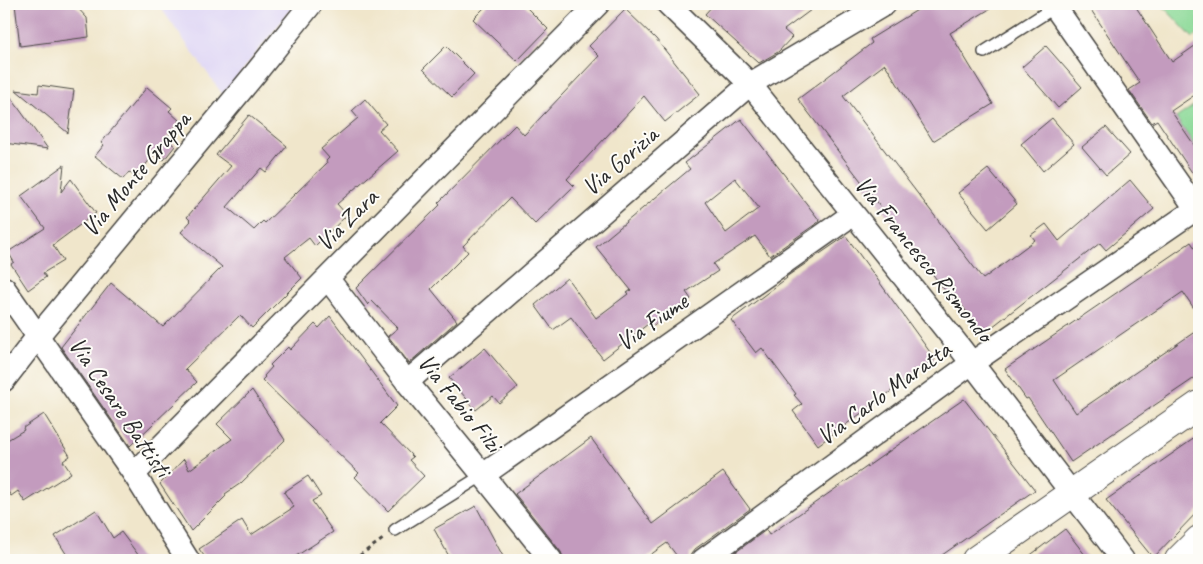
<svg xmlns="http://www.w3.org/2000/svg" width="1203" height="564" viewBox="0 0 1203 564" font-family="Caveat,sans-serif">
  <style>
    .built { fill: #ded5f5 }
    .green { fill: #8bd997; stroke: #5b8261 }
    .building { fill: #c39bbe; fill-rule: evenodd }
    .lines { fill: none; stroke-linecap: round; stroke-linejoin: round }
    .service-casing { stroke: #494743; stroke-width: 14 }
    .minor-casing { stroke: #494743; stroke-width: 25 }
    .tertiary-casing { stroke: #494743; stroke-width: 30 }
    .path { stroke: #494743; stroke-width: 3; stroke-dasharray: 4 4; stroke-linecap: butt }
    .service { stroke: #fff; stroke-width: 11 }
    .minor { stroke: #fff; stroke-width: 22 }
    .tertiary { stroke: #fff; stroke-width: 28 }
    .labels { text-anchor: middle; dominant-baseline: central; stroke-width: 4; stroke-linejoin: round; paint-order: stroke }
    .street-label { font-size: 25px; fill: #2b2b2b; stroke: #fdfcf7 }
  </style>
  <rect width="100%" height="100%" fill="#fdfcf7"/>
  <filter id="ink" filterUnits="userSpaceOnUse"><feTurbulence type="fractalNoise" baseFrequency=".02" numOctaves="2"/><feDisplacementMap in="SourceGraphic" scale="10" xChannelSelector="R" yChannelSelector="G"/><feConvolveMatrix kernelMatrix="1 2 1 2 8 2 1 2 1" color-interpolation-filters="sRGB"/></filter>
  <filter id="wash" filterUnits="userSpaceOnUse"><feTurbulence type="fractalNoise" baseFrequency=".0096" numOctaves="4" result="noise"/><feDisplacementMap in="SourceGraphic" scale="20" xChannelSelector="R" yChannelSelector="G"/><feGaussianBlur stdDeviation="1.12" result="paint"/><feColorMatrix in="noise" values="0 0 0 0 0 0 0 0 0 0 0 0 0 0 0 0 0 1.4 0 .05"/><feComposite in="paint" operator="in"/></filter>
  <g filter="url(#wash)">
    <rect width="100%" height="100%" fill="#f0e6cb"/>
    <!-- built -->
    <polygon class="built" points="158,4 295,4 223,95"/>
    <!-- green -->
    <g class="green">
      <polygon points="1161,4 1199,4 1199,33 1193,38"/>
      <polygon points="1199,102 1199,152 1176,118"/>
    </g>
    <g id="blocks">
      <!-- building -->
      <g class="building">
        <polygon points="15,4 74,4 87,18 89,37 20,46"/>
        <polygon points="488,4 523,4 548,29 517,61 473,19"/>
        <polygon points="714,4 819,4 784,30 792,37 778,52 759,63 705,14"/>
        <polygon points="927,4 998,4 950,33 993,104 933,141 885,64 843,96 983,279 1035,240 1031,235 1046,224 1059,241 1130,180 1154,209 1106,250 1100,243 983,334 957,299 954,302 798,99 872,43 870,39"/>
        <polygon points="1087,4 1134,4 1172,62 1199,43 1199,92 1171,111 1199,152 1199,183 1157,120 1152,123 1129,90 1140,83"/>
        <polygon points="625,9 656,39 700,94 665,122 644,96 567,179 574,186 535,224 510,198 463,246 468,252 431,289 457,321 409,363 388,336 398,328 372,301 368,305 356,288 440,205 438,203 515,125 524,135 599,56 589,46"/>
        <polygon points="446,46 474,74 452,97 423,69"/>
        <polygon points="1046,46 1082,87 1058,108 1022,67"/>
        <polygon points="39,85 74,90 68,133 16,90 38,93"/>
        <polygon points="147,87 172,108 169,111 180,121 166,139 175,146 164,160 155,153 136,177 129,172 123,179 95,156 104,145 101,143"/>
        <polygon points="7,92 48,149 4,143 4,118"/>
        <polygon points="365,99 386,124 379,130 398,151 337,204 347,215 315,246 309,238 285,257 302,278 252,328 240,315 185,369 197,382 130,446 61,347 111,283 163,327 222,267 181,232 191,221 187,217 231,166 216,155 249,115 287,146 266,172 261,168 227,207 254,230 263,221 265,223 327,163 326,161 329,158 321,149 358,118 352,111"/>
        <polygon points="1052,118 1074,144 1043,171 1021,144"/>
        <path d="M741,119L820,221L770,256L755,236L713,264L718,271L686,292L691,299L651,327L648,324L603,359L571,317L553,330L535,305L567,278L596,318L628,294L627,293L631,290L596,247L690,169L685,163ZM735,178L759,208L726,233L705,202Z"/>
        <polygon points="1106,127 1130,154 1106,175 1082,147"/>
        <polygon points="64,165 61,192 71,179 96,213 53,245 63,261 43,273 46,277 28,290 11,264 14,262 8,252 45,228 21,196"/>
        <polygon points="988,169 1017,204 988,229 958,193"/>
        <polygon points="846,236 935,359 818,445 793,411 802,404 794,395 796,394 762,348 756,353 731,320 787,278 786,277"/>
        <polygon points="1191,242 1199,254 1199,316 1183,292 1054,380 1076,413 1199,329 1199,375 1071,462 1028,398 1026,399 1005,369"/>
        <polygon points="330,316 397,406 380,423 413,457 409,460 424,476 388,511 355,477 359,473 262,380 265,377 264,376 272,367 270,365 288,347 290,350 315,324 319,328"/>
        <polygon points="485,348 518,387 499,403 493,396 476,410 449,378"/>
        <polygon points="252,390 285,440 241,483 225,494 226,496 191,531 160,484 184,459 189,470 232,439 217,424"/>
        <polygon points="964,399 1035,490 935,560 725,560 766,530 769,535"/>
        <polygon points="44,414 70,456 63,461 71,473 25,502 18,491 11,496 4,485 4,442 24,430 23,428"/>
        <polygon points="1199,435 1199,510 1153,558 1106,500"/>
        <polygon points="591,438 653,524 723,472 750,509 695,549 691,554 690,560 680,560 667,543 643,560 564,560 561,552 515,494"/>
        <polygon points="308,476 321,496 312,501 333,532 290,560 207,560 199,549 242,520 251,535 294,507 284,492"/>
        <polygon points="476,506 505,560 451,560 434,529"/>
        <polygon points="96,510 113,538 121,532 142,560 70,560 55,536"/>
        <polygon points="1065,529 1089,560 1024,560"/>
      </g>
    </g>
  </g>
  <g filter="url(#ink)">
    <use href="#blocks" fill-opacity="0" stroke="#494743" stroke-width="1"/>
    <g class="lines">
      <defs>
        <g id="service">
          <polyline points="984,52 1055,7"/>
          <polyline points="395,530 483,475"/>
        </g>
        <g id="minor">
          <polyline points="668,4 750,84 958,345 1123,560"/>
          <polyline points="1053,4 1199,213"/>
          <polyline points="328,279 407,382 483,475 551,560"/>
          <polyline points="4,288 134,474 188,560"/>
          <polyline points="4,380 38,336 254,75 311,4"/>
          <polyline points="407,382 750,84 885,4"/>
          <polyline points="134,474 598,4"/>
          <polyline points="483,475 853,214"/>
          <polyline points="703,560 972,363 1199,207"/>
        </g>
        <g id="tertiary">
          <polyline points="976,560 1199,405"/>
          <polyline points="1179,560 1199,540"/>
        </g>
      </defs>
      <!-- service casing -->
      <use href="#service" class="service-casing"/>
      <!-- minor casing -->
      <use href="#minor" class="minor-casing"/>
      <!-- tertiary casing -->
      <use href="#tertiary" class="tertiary-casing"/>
      <!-- path -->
      <polyline class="path" points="353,560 383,539"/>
      <!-- service -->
      <use href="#service" class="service"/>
      <!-- minor -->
      <use href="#minor" class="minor"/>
      <!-- tertiary -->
      <use href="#tertiary" class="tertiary"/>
    </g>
  </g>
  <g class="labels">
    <!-- street labels -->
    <g class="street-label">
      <text transform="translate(620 161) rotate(-41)">Via Gorizia</text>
      <text transform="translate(136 174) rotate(-50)">Via Monte Grappa</text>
      <text transform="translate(347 220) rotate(-45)">Via Zara</text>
      <text transform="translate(924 259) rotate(51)">Via Francesco Rismondo</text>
      <text transform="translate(652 322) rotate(-35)">Via Fiume</text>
      <text transform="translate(884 393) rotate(-36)">Via Carlo Maratta</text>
      <text transform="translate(460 403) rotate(51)">Via Fabio Filzi</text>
      <text transform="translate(120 407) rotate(56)">Via Cesare Battisti</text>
    </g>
  </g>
  <!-- margin -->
  <rect width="1203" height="564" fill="none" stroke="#fdfcf7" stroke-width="20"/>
</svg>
